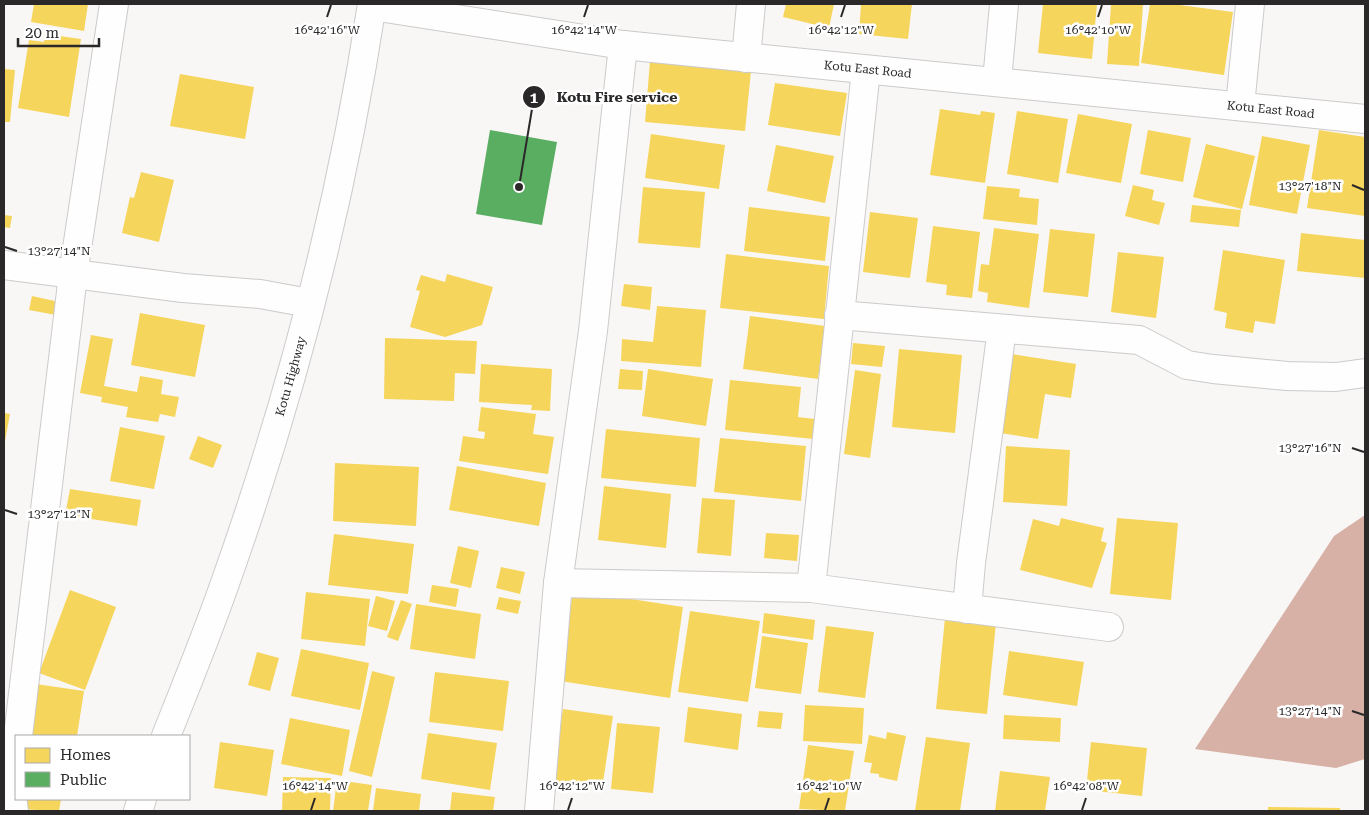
<svg xmlns="http://www.w3.org/2000/svg" width="1369" height="815" viewBox="0 0 1369 815" font-family="'Roboto Serif',serif">
  <style>
    .water { fill: #d7b0a6 }
    .homes { fill: #f6d55c }
    .public { fill: #5aae61 }
    .lines { fill: none; stroke-linecap: round; stroke-linejoin: round }
    .minor-casing { stroke: #cccaca; stroke-width: 30 }
    .minor { stroke: #fefefe; stroke-width: 28 }
    .ticks { fill: none; stroke: #2a2828; stroke-width: 2 }
    .labels { text-anchor: middle; dominant-baseline: central; stroke-width: 5; stroke-linejoin: round; paint-order: stroke }
    .street-label { font-size: 12px; fill: #2a2828; stroke: #fff }
    .ticks-label { font-size: 12px; text-anchor: middle; fill: #2a2828; stroke: #fff; stroke-width: 5; stroke-linejoin: round; paint-order: stroke }
    .leader { fill: none; stroke: #2a2828; stroke-width: 2 }
    .callout-dot { fill: #2a2828; stroke: #fff; stroke-width: 2 }
    .mark-label { font-size: 15px; text-anchor: middle; font-weight: bold; fill: #fff }
    .callout-label { font-size: 14px; text-anchor: middle; font-weight: bold; fill: #2a2828; stroke: #fff; stroke-width: 5; stroke-linejoin: round; paint-order: stroke }
  </style>
  <rect width="100%" height="100%" fill="#f9f7f6"/>
  <!-- water -->
  <polygon class="water" points="1365,515 1365,759 1336,768 1195,749 1334,536"/>
  <!-- homes -->
  <g class="homes">
    <polygon points="34,4 88,4 84,31 31,22"/>
    <polygon points="786,4 834,4 829,28 783,17"/>
    <polygon points="861,4 912,4 908,39 859,34"/>
    <polygon points="1043,4 1097,4 1092,59 1038,53"/>
    <polygon points="1111,4 1143,4 1139,66 1107,64"/>
    <polygon points="1150,4 1172,4 1233,12 1224,75 1141,63"/>
    <polygon points="45,34 81,39 69,117 18,108 29,40 44,42"/>
    <polygon points="650,61 751,71 745,131 645,122"/>
    <polygon points="4,69 15,70 10,122 4,122"/>
    <polygon points="180,74 254,87 245,139 170,126"/>
    <polygon points="775,83 847,93 840,136 768,125"/>
    <polygon points="940,109 980,115 981,111 995,113 985,183 930,175"/>
    <polygon points="1017,111 1068,119 1058,183 1007,174"/>
    <polygon points="1078,114 1132,124 1121,183 1066,173"/>
    <polygon points="1148,130 1191,138 1183,182 1140,174"/>
    <polygon points="1319,130 1365,137 1365,216 1307,208"/>
    <polygon points="651,134 725,145 719,189 645,178"/>
    <polygon points="1262,136 1310,145 1297,214 1249,205"/>
    <polygon points="1206,144 1255,156 1242,209 1193,197"/>
    <polygon points="776,145 834,156 825,203 767,191"/>
    <polygon points="141,172 174,180 159,242 122,233 130,197 134,198"/>
    <polygon points="1133,185 1154,190 1152,200 1165,203 1159,225 1125,216"/>
    <polygon points="987,186 1020,189 1019,197 1039,199 1037,225 983,219"/>
    <polygon points="643,187 705,192 700,248 638,243"/>
    <polygon points="1192,205 1241,210 1239,227 1190,222"/>
    <polygon points="749,207 830,217 825,261 744,251"/>
    <polygon points="870,212 918,218 910,278 863,272"/>
    <polygon points="4,215 12,216 10,228 4,227"/>
    <polygon points="933,226 980,232 972,298 946,295 947,285 926,282"/>
    <polygon points="994,228 1039,234 1029,308 987,302 988,293 978,291 981,264 989,265"/>
    <polygon points="1050,229 1095,234 1088,297 1043,292"/>
    <polygon points="1301,233 1365,240 1365,278 1297,271"/>
    <polygon points="1223,250 1285,260 1275,324 1255,321 1253,333 1225,328 1227,313 1214,310"/>
    <polygon points="1118,252 1164,257 1156,318 1111,312"/>
    <polygon points="726,254 829,266 824,319 720,308"/>
    <polygon points="447,274 493,287 482,325 445,337 410,327 420,291 416,290 421,275 445,282"/>
    <polygon points="624,284 652,287 650,310 621,306"/>
    <polygon points="32,296 64,303 61,316 29,310"/>
    <polygon points="657,306 706,310 701,367 621,361 622,339 653,342"/>
    <polygon points="140,313 205,325 195,377 131,365"/>
    <polygon points="750,316 825,326 818,379 743,369"/>
    <polygon points="91,335 113,339 104,386 137,392 140,376 163,380 161,394 179,397 175,417 160,414 158,422 126,417 128,407 101,402 102,397 80,393"/>
    <polygon points="385,338 477,341 475,374 455,373 454,401 384,399"/>
    <polygon points="853,343 885,346 882,367 851,364"/>
    <polygon points="899,349 962,355 955,433 892,427"/>
    <polygon points="1012,354 1076,364 1071,398 1045,394 1038,439 1000,433"/>
    <polygon points="481,364 552,369 550,411 531,410 532,405 479,402"/>
    <polygon points="620,369 643,371 642,390 618,389"/>
    <polygon points="648,369 713,379 706,426 642,416"/>
    <polygon points="855,370 881,374 870,458 844,454"/>
    <polygon points="730,380 801,387 798,417 815,419 813,439 725,430"/>
    <polygon points="481,407 536,414 533,434 554,437 548,474 459,461 463,436 484,439 485,432 478,431"/>
    <polygon points="4,413 10,414 5,441 4,441"/>
    <polygon points="120,427 165,436 154,489 110,481"/>
    <polygon points="606,429 700,438 696,487 601,478"/>
    <polygon points="198,436 222,445 213,468 189,459"/>
    <polygon points="720,438 806,446 801,501 714,492"/>
    <polygon points="1006,446 1070,450 1067,506 1003,502"/>
    <polygon points="335,463 419,467 416,526 333,521"/>
    <polygon points="457,466 546,483 539,526 449,510"/>
    <polygon points="604,486 671,494 666,548 598,540"/>
    <polygon points="70,489 141,500 137,526 65,515"/>
    <polygon points="702,498 735,500 731,556 697,553"/>
    <polygon points="1061,518 1104,528 1101,541 1107,543 1092,588 1020,570 1033,519 1059,526"/>
    <polygon points="1117,518 1178,523 1171,600 1110,594"/>
    <polygon points="766,533 799,535 797,561 764,558"/>
    <polygon points="334,534 414,544 408,594 328,585"/>
    <polygon points="458,546 479,551 471,588 450,583"/>
    <polygon points="501,567 525,572 520,594 496,588"/>
    <polygon points="432,585 459,589 456,607 429,602"/>
    <polygon points="70,590 116,607 85,690 39,673"/>
    <polygon points="573,590 683,607 670,698 560,681"/>
    <polygon points="306,592 370,599 365,646 301,639"/>
    <polygon points="376,596 395,601 387,631 368,626"/>
    <polygon points="499,597 521,601 518,614 496,609"/>
    <polygon points="401,600 412,604 398,641 387,637"/>
    <polygon points="416,604 481,614 475,659 410,649"/>
    <polygon points="690,611 760,621 748,702 678,692"/>
    <polygon points="764,613 815,620 813,640 762,633"/>
    <polygon points="945,618 996,623 987,714 936,709"/>
    <polygon points="826,626 874,632 865,698 818,692"/>
    <polygon points="762,636 808,643 801,694 755,688"/>
    <polygon points="301,649 369,663 360,710 291,696"/>
    <polygon points="1009,651 1084,662 1077,706 1003,695"/>
    <polygon points="257,652 279,658 270,691 248,685"/>
    <polygon points="372,671 395,677 372,777 349,771"/>
    <polygon points="435,672 509,681 503,731 429,722"/>
    <polygon points="36,684 84,691 77,736 29,736"/>
    <polygon points="805,705 864,708 862,744 803,741"/>
    <polygon points="688,707 742,714 738,750 684,742"/>
    <polygon points="563,709 613,716 602,789 552,781"/>
    <polygon points="759,711 783,713 781,729 757,727"/>
    <polygon points="1004,715 1061,718 1060,742 1003,739"/>
    <polygon points="290,718 350,730 342,776 281,764"/>
    <polygon points="617,723 660,727 653,793 611,789"/>
    <polygon points="887,732 906,736 897,781 879,777 879,774 870,773 872,763 864,762 869,735 886,739"/>
    <polygon points="428,733 497,743 490,790 421,779"/>
    <polygon points="926,737 970,743 960,811 915,811"/>
    <polygon points="220,742 274,750 267,796 214,788"/>
    <polygon points="1091,742 1147,748 1142,796 1086,790"/>
    <polygon points="808,745 854,751 845,811 799,809"/>
    <polygon points="1000,771 1050,777 1045,811 995,811"/>
    <polygon points="283,777 331,778 330,811 282,811"/>
    <polygon points="337,780 372,785 368,811 333,811"/>
    <polygon points="376,788 421,794 419,811 373,811"/>
    <polygon points="452,792 495,797 493,811 450,811"/>
    <polygon points="19,799 61,799 59,811 18,809"/>
    <polygon points="1268,807 1340,808 1340,811 1268,811"/>
  </g>
  <!-- public -->
  <polygon class="public" points="490,130 557,142 542,225 476,214"/>
  <g class="lines">
    <defs>
      <g id="minor">
        <path id="s1" d="M372,6L623,45L1365,119"/>
        <polyline points="746,58 751,4"/>
        <polyline points="997,81 1004,4"/>
        <polyline points="1240,106 1250,4"/>
        <polyline points="4,265 183,288 260,294 309,303"/>
        <polyline points="839,315 1139,340 1187,365 1213,369 1287,376 1336,377 1365,373"/>
        <polyline points="558,583 811,588 1109,627"/>
        <polyline points="811,588 866,70"/>
        <polyline points="967,609 971,563 1002,329"/>
        <polyline points="18,736 73,275 114,4"/>
        <path id="s2" d="M166,736C186,686 206,637 224,586C291,398 342,201 372,4"/>
        <polyline points="14,811 12,796 16,748"/>
        <polyline points="138,811 142,799"/>
        <polyline points="539,811 558,583 593,331 623,45"/>
      </g>
    </defs>
    <!-- minor casing -->
    <use href="#minor" class="minor-casing"/>
    <!-- minor -->
    <use href="#minor" class="minor"/>
  </g>
  <!-- ticks -->
  <path class="ticks" d="M327,17L331,5M584,17L588,5M841,17L845,5M1098,17L1102,5M1352,185L1364,190M5,247L17,251M1352,448L1364,452M5,510L17,514M1352,711L1364,715M311,810L315,798M568,810L572,798M825,810L829,798M1082,810L1086,798"/>
  <g class="labels">
    <!-- street labels -->
    <g class="street-label">
      <text stroke="none"><textPath href="#s1" startOffset="500">Kotu East Road</textPath></text>
      <text stroke="none"><textPath href="#s1" startOffset="905">Kotu East Road</textPath></text>
      <text stroke="none"><textPath href="#s2" startOffset="381">Kotu Highway</textPath></text>
    </g>
  </g>
  <g class="ticks-label">
    <text x="327" y="34">16°42'16"W</text>
    <text x="584" y="34">16°42'14"W</text>
    <text x="841" y="34">16°42'12"W</text>
    <text x="1098" y="34">16°42'10"W</text>
    <text x="1310" y="190">13°27'18"N</text>
    <text x="59" y="255">13°27'14"N</text>
    <text x="1310" y="452">13°27'16"N</text>
    <text x="59" y="518">13°27'12"N</text>
    <text x="1310" y="715">13°27'14"N</text>
    <text x="315" y="790">16°42'14"W</text>
    <text x="572" y="790">16°42'12"W</text>
    <text x="829" y="790">16°42'10"W</text>
    <text x="1086" y="790">16°42'08"W</text>
  </g>
  <!-- callouts -->
  <path class="leader" d="M519 187L534 97"/>
  <g class="callout-dot">
    <circle cx="519" cy="187" r="5"/>
    <circle cx="534" cy="97" r="12"/>
  </g>
  <g class="mark-label">
    <text x="534" y="103">1</text>
  </g>
  <g class="callout-label">
    <text x="617" y="102">Kotu Fire service</text>
  </g>
  <!-- border -->
  <rect width="1369" height="815" fill="none" stroke="#2a2828" stroke-width="10"/>
  <!-- legend -->
  <rect x="15" y="735" width="175" height="65" fill="#ffffff" stroke="#aaa9a9"/>
  <rect x="25" y="748" width="25" height="15" fill="#f6d55c" stroke="#aaa9a9"/>
  <text x="60" y="760" font-size="15" fill="#2a2828">Homes</text>
  <rect x="25" y="772" width="25" height="15" fill="#5aae61" stroke="#aaa9a9"/>
  <text x="60" y="785" font-size="15" fill="#2a2828">Public</text>
  <!-- scale -->
  <path d="M18 38v8h81v-8" fill="none" stroke="#2a2828" stroke-width="2.5"/>
  <text x="25" y="38" font-size="15" fill="#2a2828" stroke="#ffffff" stroke-width="4" paint-order="stroke">20 m</text>
</svg>
